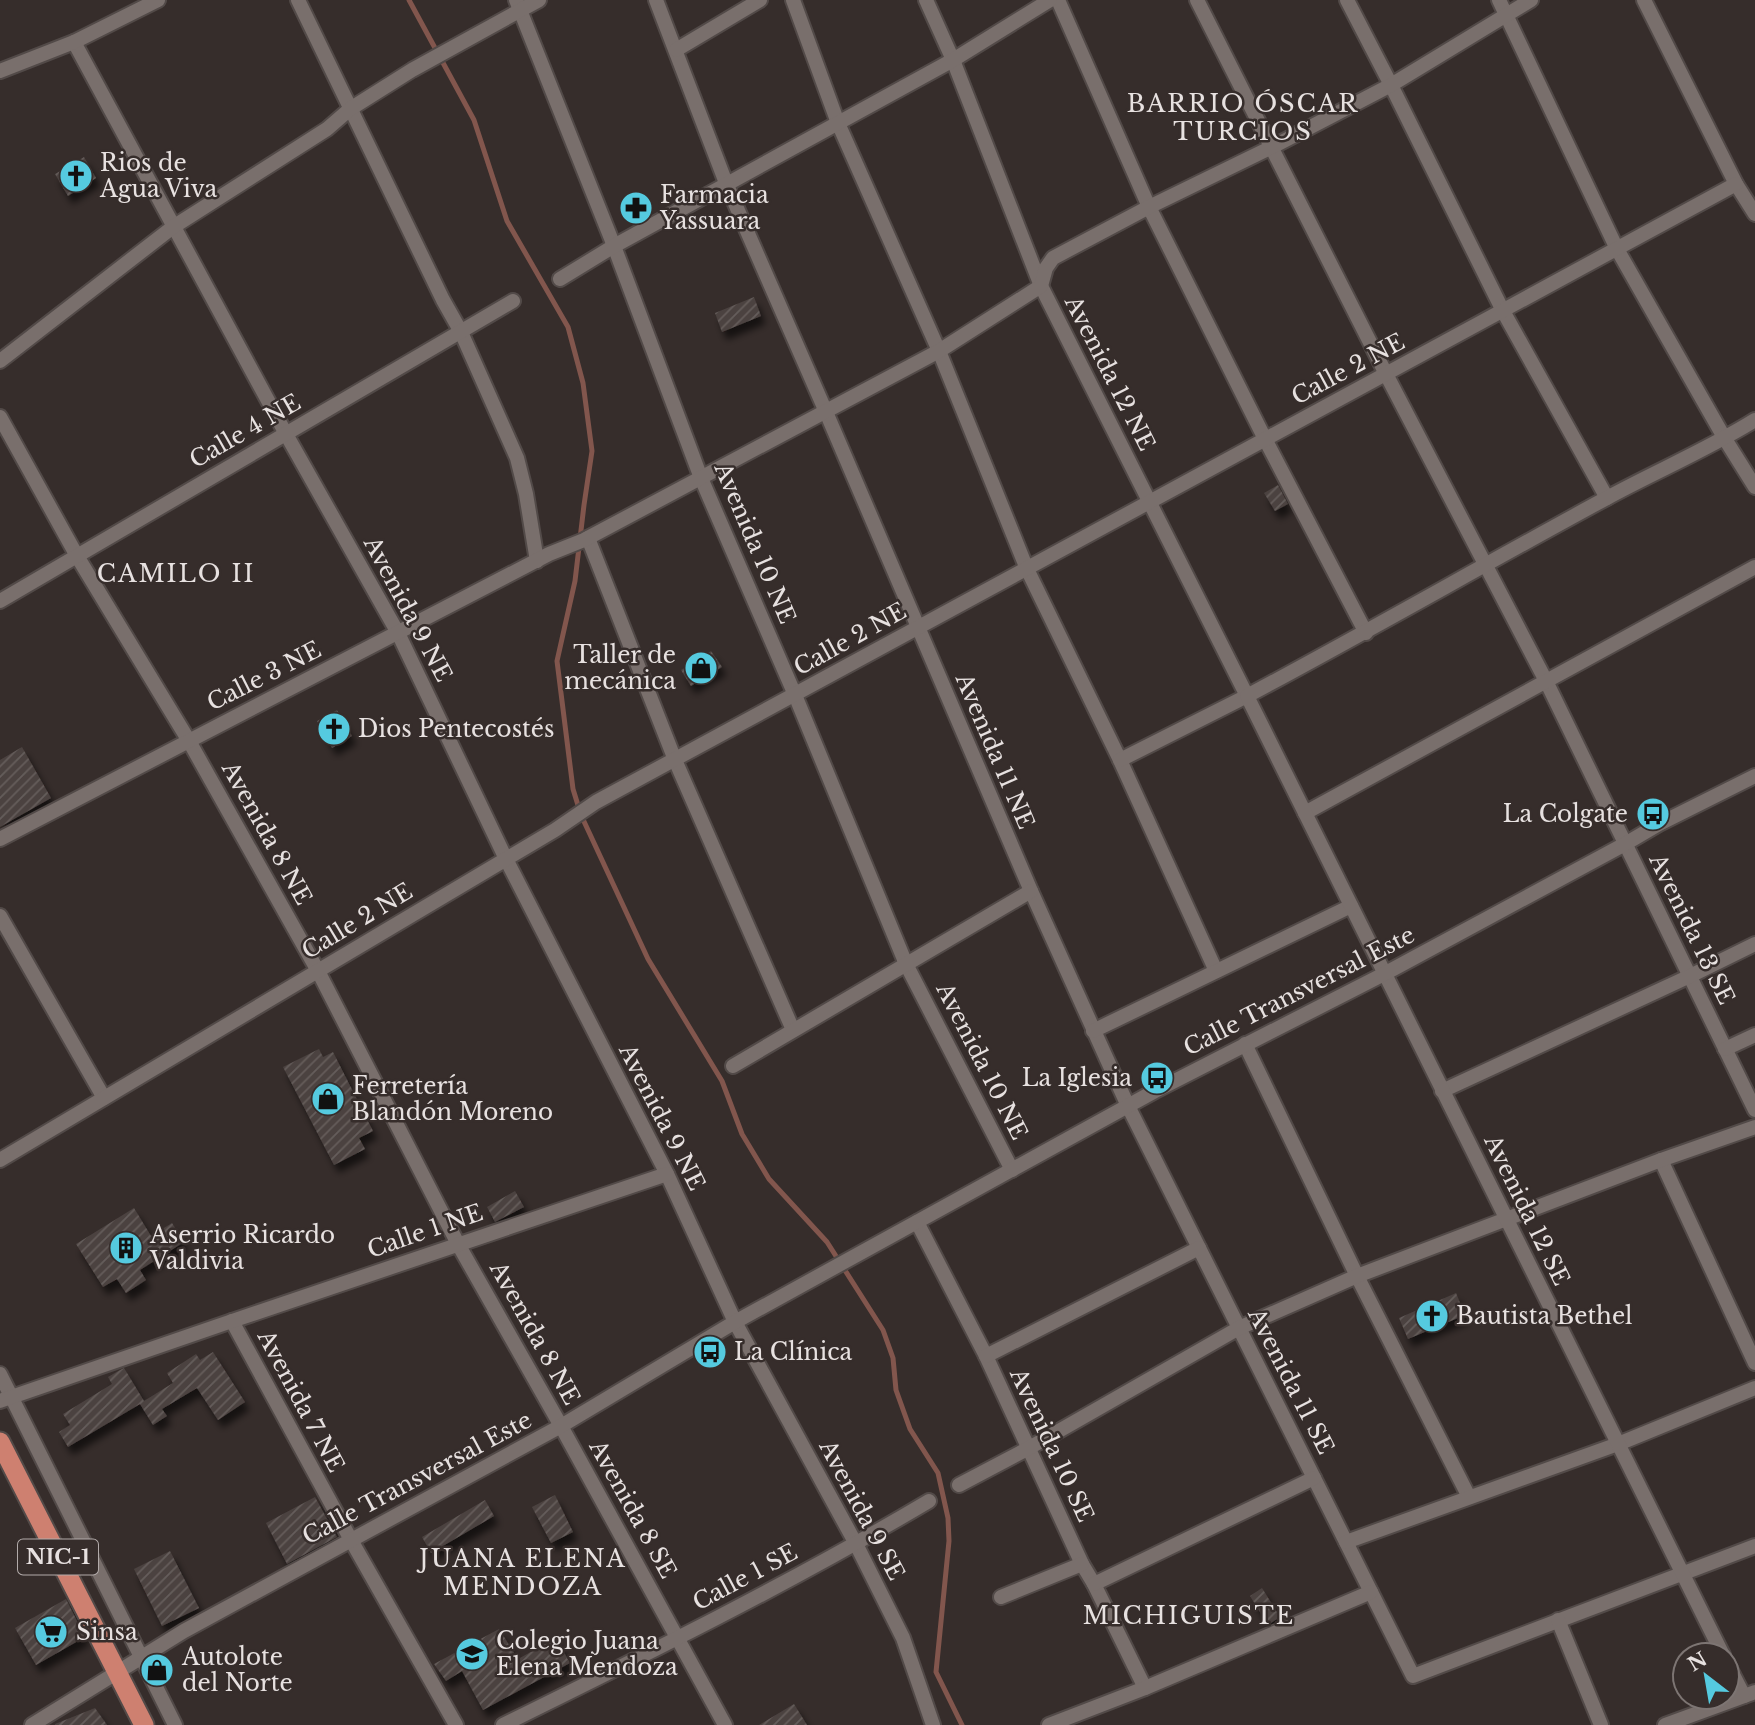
<svg xmlns="http://www.w3.org/2000/svg" width="1755" height="1725" viewBox="0 0 1755 1725" font-family="'Libre Baskerville',serif">
  <style>
    .lines { fill: none; stroke-linecap: round; stroke-linejoin: round }
    .stream { stroke: #82564d; stroke-width: 5 }
    .building { fill: url(#building-hatch); filter: url(#shadow) }
    .minor-casing { stroke: #524a48; stroke-width: 18 }
    .trunk-casing { stroke: #524a48; stroke-width: 23 }
    .minor { stroke: #796f6c; stroke-width: 14 }
    .trunk { stroke: #ce8070; stroke-width: 19 }
    .labels { text-anchor: middle; dominant-baseline: central; stroke-width: 5; stroke-linejoin: round; paint-order: stroke }
    .shield { fill: #362d2b; stroke: #b2abaa; stroke-width: 2 }
    .shield-label { font-size: 21px; font-weight: bold; fill: #e7e1e0 }
    .poi-label { font-size: 23px; fill: #e7e1e0; stroke: #362d2b; text-anchor: start }
    .street-label { font-size: 23px; fill: #e7e1e0; stroke: #362d2b }
    .neighbourhood-label { font-size: 24px; letter-spacing: 2px; fill: #e7e1e0; stroke: #362d2b }
  </style>
  <defs>
    <pattern id="building-hatch" width="6" height="6" patternUnits="userSpaceOnUse" patternTransform="scale(1.75)"><rect width="6" height="6" fill="#4b4240"/><path d="M-1 1l2-2M0 6l6-6M5 7l2-2" fill="none" stroke="#655d5b"/></pattern>
    <filter id="shadow"><feDropShadow dx="4.5" dy="8" stdDeviation="3.5" flood-color="#0009"/></filter>
  </defs>
  <rect width="100%" height="100%" fill="#362d2b"/>
  <g class="lines">
    <!-- stream -->
    <polyline class="stream" points="409,0 474,120 507,221 568,327 583,383 592,451 584,505 575,581 557,661 573,789 581,815 648,959 722,1081 742,1134 769,1179 827,1242 883,1330 893,1358 896,1390 910,1429 938,1473 948,1518 949,1541 936,1672 962,1725"/>
  </g>
  <!-- building -->
  <g class="building">
    <polygon points="84,157 96,178 68,196 55,174"/>
    <polygon points="754,297 761,316 722,332 715,313"/>
    <polygon points="1278,485 1288,504 1275,511 1264,493"/>
    <polygon points="711,651 722,667 691,686 681,670"/>
    <polygon points="337,710 352,736 332,748 317,721"/>
    <polygon points="22,747 51,798 0,827 0,760"/>
    <polygon points="319,1049 323,1057 333,1052 373,1131 359,1138 365,1149 334,1165 283,1067"/>
    <polygon points="515,1191 524,1207 495,1222 487,1207"/>
    <polygon points="134,1208 151,1236 172,1223 184,1242 140,1270 146,1280 126,1293 117,1279 103,1287 76,1244"/>
    <polygon points="1456,1293 1465,1315 1408,1339 1399,1318"/>
    <polygon points="213,1352 245,1402 218,1420 197,1388 162,1409 167,1416 153,1425 140,1404 68,1447 59,1432 70,1425 63,1414 112,1384 108,1377 120,1370 124,1368 144,1401 173,1383 167,1373 196,1354 200,1360"/>
    <polygon points="555,1495 573,1532 551,1543 532,1507"/>
    <polygon points="315,1497 337,1537 287,1564 266,1523"/>
    <polygon points="485,1500 494,1516 431,1553 422,1537"/>
    <polygon points="170,1551 199,1608 162,1626 134,1569"/>
    <polygon points="1262,1588 1280,1617 1268,1625 1250,1596"/>
    <polygon points="66,1599 85,1637 36,1665 15,1628"/>
    <polygon points="499,1629 518,1659 556,1638 570,1663 483,1710 462,1671 446,1681 434,1664"/>
    <polygon points="794,1704 807,1725 759,1725"/>
    <polygon points="95,1708 107,1725 55,1725 55,1724"/>
  </g>
  <g class="lines">
    <defs>
      <g id="minor">
        <polyline points="298,0 443,300 461,332 517,458 526,494 537,561"/>
        <polyline points="516,0 614,246 701,478 795,695 906,964 1012,1170"/>
        <polyline points="656,0 726,183 826,412 1031,891 1128,1106 1413,1676 1755,1546"/>
        <polyline points="793,0 838,123 939,351 1027,569 1120,760 1216,971"/>
        <polyline points="926,0 953,60 1041,286 1247,696 1120,760"/>
        <polyline points="1058,0 1149,207 1265,439 1366,633"/>
        <polyline points="1197,0 1386,374 1546,681 1755,1110"/>
        <polyline points="1347,0 1391,85 1503,311 1607,498"/>
        <polyline points="1499,0 1617,249 1725,439 1755,487"/>
        <polyline points="1644,0 1736,184 1755,214"/>
        <polyline points="74,42 286,434 398,633 506,859 667,1174 735,1322 856,1544 903,1638 933,1725"/>
        <polyline points="676,50 760,0"/>
        <polyline points="0,71 74,42 158,0"/>
        <polyline points="560,279 614,246 953,60 1050,0"/>
        <polyline points="0,361 173,227 327,129 350,109 412,70 539,0"/>
        <polyline points="0,417 77,556 189,741 318,971 458,1244 561,1426 725,1725"/>
        <polyline points="588,538 675,760 793,1030"/>
        <polyline points="0,601 513,301"/>
        <polyline points="1305,813 1755,567"/>
        <polyline points="0,839 549,554 584,540 939,351 1041,286 1046,268 1053,258 1149,207 1272,147 1391,85 1531,0"/>
        <polyline points="0,916 104,1098"/>
        <polyline points="1093,1031 1351,906"/>
        <polyline points="1245,1044 1357,1276 1469,1497"/>
        <polyline points="1725,1049 1755,1035"/>
        <polyline points="733,1066 1031,891"/>
        <polyline points="1442,1091 1690,976 1755,944"/>
        <polyline points="0,1160 555,830 596,802 1736,184"/>
        <polyline points="1661,1160 1755,1363"/>
        <polyline points="917,1222 986,1356 1082,1564 1094,1584 1145,1688"/>
        <polyline points="232,1321 351,1540 456,1725"/>
        <polyline points="986,1356 1199,1248"/>
        <polyline points="0,1374 175,1725"/>
        <polyline points="0,1401 232,1321 667,1174"/>
        <polyline points="959,1485 1029,1448 1239,1328 1357,1276 1661,1160 1755,1127"/>
        <polyline points="1346,1542 1618,1444 1755,1388"/>
        <polyline points="1094,1584 1314,1478"/>
        <polyline points="1001,1597 1082,1564"/>
        <polyline points="1558,1620 1601,1725"/>
        <path d="M1723,1655L1247,696C1367,632 1485,564 1605,499C1654,472 1707,450 1755,420"/>
        <polyline points="1727,1663 1744,1696"/>
        <polyline points="32,1725 184,1631 561,1426 735,1322 1155,1091 1384,974 1625,844 1659,824 1755,776"/>
        <path d="M503,1725C647,1654 791,1583 929,1501"/>
        <polyline points="1049,1725 1145,1688 1371,1592"/>
        <polyline points="1665,1725 1755,1692"/>
      </g>
      <polyline id="trunk" points="0,1442 144,1725"/>
    </defs>
    <!-- minor casing -->
    <use href="#minor" class="minor-casing"/>
    <!-- trunk casing -->
    <use href="#trunk" class="trunk-casing"/>
    <!-- minor -->
    <use href="#minor" class="minor"/>
    <!-- trunk -->
    <use href="#trunk" class="trunk"/>
  </g>
  <!-- icons -->
  <defs>
    <symbol id="church-disc" viewBox="-11 -11 22 22"><circle r="9.5" fill="#55cadf" stroke="#362d2b"/><path d="M-1.2-6h2.4v3.5h3.3v2.4h-3.3V6h-2.4V-.1h-3.3v-2.4h3.3Z" fill="#111"/></symbol>
    <symbol id="pharmacy-disc" viewBox="-11 -11 22 22"><circle r="9.5" fill="#55cadf" stroke="#362d2b"/><path d="M-2-6h4v4h4v4h-4v4h-4v-4h-4v-4h4Z" fill="#111"/></symbol>
    <symbol id="shop-disc" viewBox="-11 -11 22 22"><circle r="9.5" fill="#55cadf" stroke="#362d2b"/><path d="M-5-2.5h2.3a2.7 3.5 0 0 1 5.4 0H5L5.5 6h-11ZM-1.5-2.5h3a1.5 2.3 0 0 0-3 0Z" fill="#111"/></symbol>
    <symbol id="bus-disc" viewBox="-11 -11 22 22"><circle r="9.5" fill="#55cadf" stroke="#362d2b"/><path d="M-5-6H5V4H4V6H2V4H-2V6H-4V4H-5ZM-3.5-4V0h7V-4ZM-3.5 1.2v1.5H-2V1.2ZM2 1.2v1.5H3.5V1.2Z" fill="#111"/></symbol>
    <symbol id="building-disc" viewBox="-11 -11 22 22"><circle r="9.5" fill="#55cadf" stroke="#362d2b"/><path d="M-4-6H4V6H1V3H-1V6H-4ZM-2.5-4.3h1.7v1.8h-1.7ZM.8-4.3h1.7v1.8H.8ZM-2.5-1h1.7V.8h-1.7ZM.8-1h1.7V.8H.8Z" fill="#111"/></symbol>
    <symbol id="supermarket-disc" viewBox="-11 -11 22 22"><circle r="9.5" fill="#55cadf" stroke="#362d2b"/><path d="M-6-5.5h2.5l.6 2H6L4.5 2H-2.5L-4.4-4H-6ZM-1.5 3.2a1.3 1.3 0 1 0 .1 0ZM3 3.2a1.3 1.3 0 1 0 .1 0Z" fill="#111"/></symbol>
    <symbol id="university-disc" viewBox="-11 -11 22 22"><circle r="9.5" fill="#55cadf" stroke="#362d2b"/><path d="M0-5L7-2L0 1L-7-2ZM-4 1L0 2.5L4 1V4Q0 6-4 4Z" fill="#111"/></symbol>
  </defs>
  <g fill-rule="evenodd">
    <use href="#church-disc" x="57" y="157" width="38" height="38"/>
    <use href="#pharmacy-disc" x="617" y="189" width="38" height="38"/>
    <use href="#shop-disc" x="682" y="649" width="38" height="38"/>
    <use href="#church-disc" x="315" y="710" width="38" height="38"/>
    <use href="#bus-disc" x="1634" y="795" width="38" height="38"/>
    <use href="#bus-disc" x="1138" y="1059" width="38" height="38"/>
    <use href="#shop-disc" x="309" y="1080" width="38" height="38"/>
    <use href="#building-disc" x="107" y="1229" width="38" height="38"/>
    <use href="#church-disc" x="1413" y="1297" width="38" height="38"/>
    <use href="#bus-disc" x="691" y="1333" width="38" height="38"/>
    <use href="#supermarket-disc" x="32" y="1613" width="38" height="38"/>
    <use href="#university-disc" x="453" y="1635" width="38" height="38"/>
    <use href="#shop-disc" x="138" y="1651" width="38" height="38"/>
  </g>
  <g class="labels">
    <!-- shield labels -->
    <rect class="shield" x="18" y="1539.5" width="80" height="35" rx="5"/>
    <g class="shield-label">
      <text x="58" y="1557">NIC-1</text>
    </g>
    <!-- poi labels -->
    <g class="poi-label">
      <text x="100" y="163">Rios de<tspan x="100" dy="26">Agua Viva</tspan></text>
      <text x="660" y="195">Farmacia<tspan x="660" dy="26">Yassuara</tspan></text>
      <text x="676" y="655" text-anchor="end">Taller de<tspan x="676" dy="26">mecánica</tspan></text>
      <text x="358" y="729">Dios Pentecostés</text>
      <text x="1628" y="814" text-anchor="end">La Colgate</text>
      <text x="1132" y="1078" text-anchor="end">La Iglesia</text>
      <text x="352" y="1086">Ferretería<tspan x="352" dy="26">Blandón Moreno</tspan></text>
      <text x="150" y="1235">Aserrio Ricardo<tspan x="150" dy="26">Valdivia</tspan></text>
      <text x="1456" y="1316">Bautista Bethel</text>
      <text x="734" y="1352">La Clínica</text>
      <text x="76" y="1632">Sinsa</text>
      <text x="496" y="1641">Colegio Juana<tspan x="496" dy="26">Elena Mendoza</tspan></text>
      <text x="182" y="1657">Autolote<tspan x="182" dy="26">del Norte</tspan></text>
    </g>
    <!-- street labels -->
    <g class="street-label">
      <text transform="translate(1348 369) rotate(-28)">Calle 2 NE</text>
      <text transform="translate(1110 373) rotate(63)">Avenida 12 NE</text>
      <text transform="translate(245 431) rotate(-30)">Calle 4 NE</text>
      <text transform="translate(755 543) rotate(67)">Avenida 10 NE</text>
      <text transform="translate(408 609) rotate(62)">Avenida 9 NE</text>
      <text transform="translate(850 639) rotate(-29)">Calle 2 NE</text>
      <text transform="translate(264 676) rotate(-27)">Calle 3 NE</text>
      <text transform="translate(995 751) rotate(67)">Avenida 11 NE</text>
      <text transform="translate(267 833) rotate(61)">Avenida 8 NE</text>
      <text transform="translate(357 921) rotate(-31)">Calle 2 NE</text>
      <text transform="translate(1692 929) rotate(64)">Avenida 13 SE</text>
      <text transform="translate(1299 991) rotate(-27)">Calle Transversal Este</text>
      <text transform="translate(982 1061) rotate(63)">Avenida 10 NE</text>
      <text transform="translate(662 1117) rotate(63)">Avenida 9 NE</text>
      <text transform="translate(1527 1210) rotate(64)">Avenida 12 SE</text>
      <text transform="translate(425 1231) rotate(-19)">Calle 1 NE</text>
      <text transform="translate(535 1333) rotate(61)">Avenida 8 NE</text>
      <text transform="translate(1291 1381) rotate(63)">Avenida 11 SE</text>
      <text transform="translate(301 1401) rotate(62)">Avenida 7 NE</text>
      <text transform="translate(1052 1445) rotate(65)">Avenida 10 SE</text>
      <text transform="translate(417 1478) rotate(-28)">Calle Transversal Este</text>
      <text transform="translate(633 1509) rotate(61)">Avenida 8 SE</text>
      <text transform="translate(862 1510) rotate(62)">Avenida 9 SE</text>
      <text transform="translate(745 1577) rotate(-28)">Calle 1 SE</text>
    </g>
    <!-- neighbourhood labels -->
    <g class="neighbourhood-label">
      <text x="1243" y="103">BARRIO ÓSCAR<tspan x="1243" dy="28">TURCIOS</tspan></text>
      <text x="176" y="573">CAMILO II</text>
      <text x="523" y="1558">JUANA ELENA<tspan x="523" dy="28">MENDOZA</tspan></text>
      <text x="1189" y="1615">MICHIGUISTE</text>
    </g>
  </g>
  <!-- north arrow -->
  <g transform="translate(1706 1676) rotate(329)"><circle r="33" fill="#362d2b" stroke="#7d7573" stroke-width="2"/>
  <path d="M0-5L12 26L0 18L-12 26Z" fill="#55cadf"/>
  <text y="-10" font-size="19" font-weight="bold" text-anchor="middle" fill="#e7e1e0">N</text>
  </g>
</svg>
